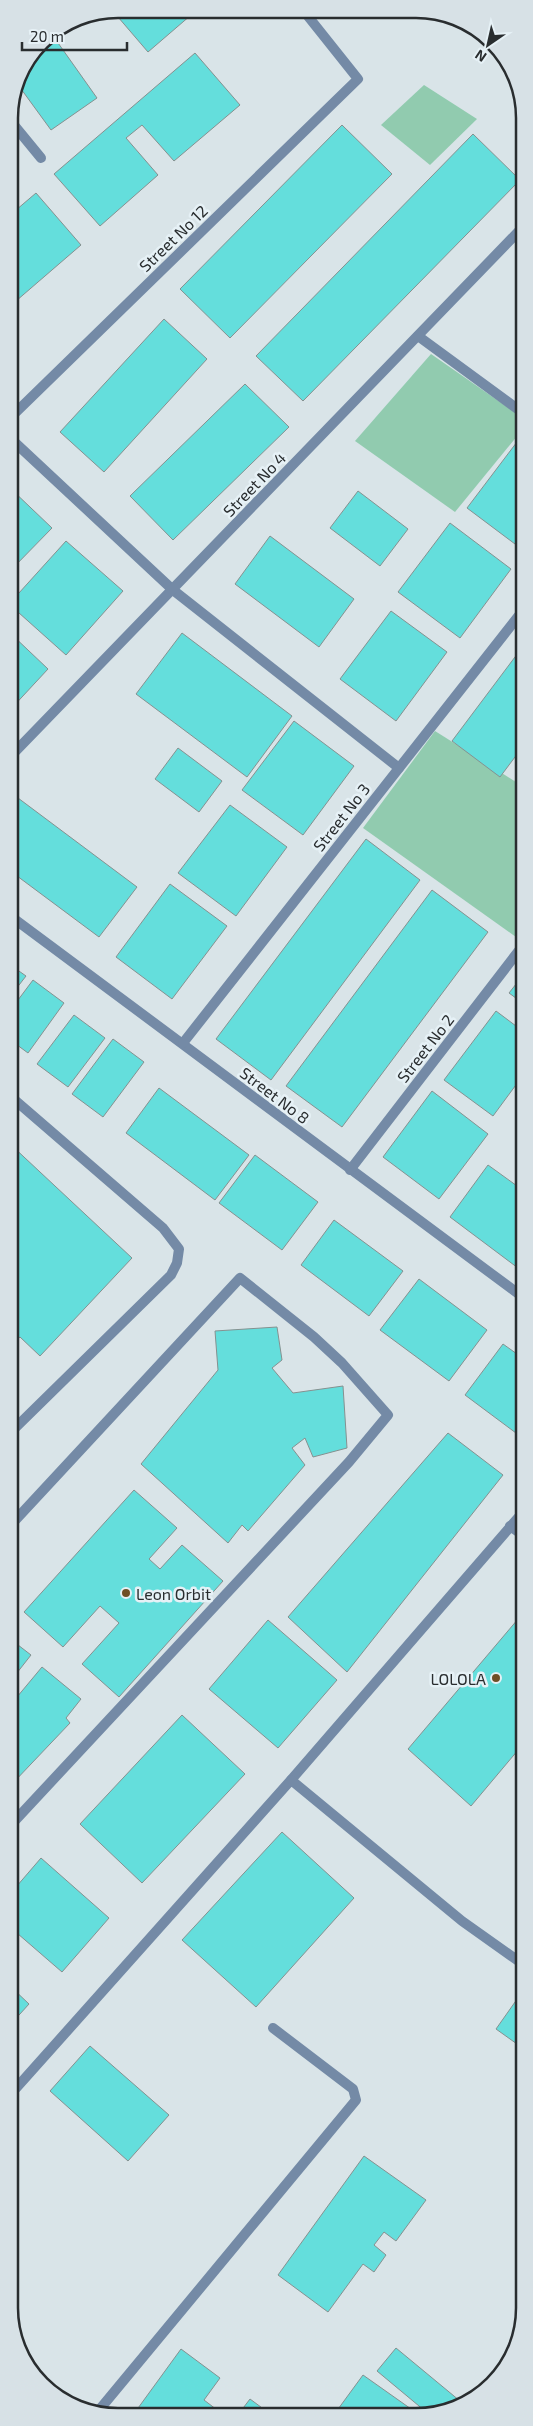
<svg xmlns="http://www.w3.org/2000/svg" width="533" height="2426" viewBox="0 0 533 2426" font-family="'Exo 2',sans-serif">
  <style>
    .green { fill: #91cbaf }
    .building { fill: #64dedc; stroke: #859190 }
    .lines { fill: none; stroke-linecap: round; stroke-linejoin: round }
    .lane { stroke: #748aa6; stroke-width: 10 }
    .street { stroke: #748aa6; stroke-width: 10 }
    .poi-dot { fill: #6f4f26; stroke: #e6f1f6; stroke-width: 2 }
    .labels { text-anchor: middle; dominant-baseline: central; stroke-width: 5; stroke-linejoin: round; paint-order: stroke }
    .street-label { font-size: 16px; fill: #292d2f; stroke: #e6f1f6 }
    .poi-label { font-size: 16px; fill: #292d2f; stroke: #e6f1f6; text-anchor: start }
    .rim { fill: none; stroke: #292d2f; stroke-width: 2.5 }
  </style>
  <rect width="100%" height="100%" fill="#d9e4e8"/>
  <!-- green -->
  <g class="green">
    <polygon points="424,85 477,119 430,165 381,125"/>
    <polygon points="431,354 523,418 523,429 455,512 355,441"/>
    <polygon points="435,731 524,787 524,926 516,937 363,828"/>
  </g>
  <!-- building -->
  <g class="building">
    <polygon points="117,9 198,9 148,52 112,10"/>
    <polygon points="51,33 97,98 51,130 16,82 17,75 41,40"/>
    <polygon points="195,53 240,105 174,161 142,125 126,138 158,175 100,226 54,174"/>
    <polygon points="342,125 392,174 230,338 180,289"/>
    <polygon points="473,134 520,180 303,401 256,356"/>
    <polygon points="36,193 81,245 16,301 9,293 9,216"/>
    <polygon points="164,319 207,359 104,472 60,432"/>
    <polygon points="245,384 289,427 173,540 130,496"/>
    <polygon points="520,438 523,441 523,550 467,508"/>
    <polygon points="9,487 52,528 9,572"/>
    <polygon points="358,491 408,529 380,566 330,528"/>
    <polygon points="450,523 511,569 460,638 398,592"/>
    <polygon points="270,536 354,599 319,647 235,584"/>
    <polygon points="66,541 123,591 66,655 9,604"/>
    <polygon points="391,611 447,652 396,721 340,679"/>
    <polygon points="9,632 48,669 9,711"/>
    <polygon points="182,633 292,716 247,777 136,694"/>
    <polygon points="524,645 524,745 500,777 452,741"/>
    <polygon points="294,721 354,766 303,835 242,790"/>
    <polygon points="178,748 222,781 199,812 155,779"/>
    <polygon points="524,769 524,788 515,781"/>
    <polygon points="14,795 137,887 99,937 9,870 9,802"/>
    <polygon points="230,805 287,847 236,916 178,873"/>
    <polygon points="366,839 420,880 271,1080 216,1039"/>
    <polygon points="170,884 227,926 172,999 116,957"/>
    <polygon points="432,890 488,932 342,1127 286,1086"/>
    <polygon points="9,964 26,976 9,998"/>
    <polygon points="524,974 524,1004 509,993"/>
    <polygon points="33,980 64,1003 28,1053 9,1039 9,1012"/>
    <polygon points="496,1011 524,1032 524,1074 493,1116 444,1080"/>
    <polygon points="74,1015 105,1038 68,1087 37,1064"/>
    <polygon points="113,1039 144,1062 103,1117 72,1094"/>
    <polygon points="159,1088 249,1155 215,1200 126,1133"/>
    <polygon points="432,1091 488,1134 439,1199 383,1157"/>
    <polygon points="9,1143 132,1258 40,1356 20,1337 12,1344 9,1341"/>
    <polygon points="255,1155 318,1202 282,1250 219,1203"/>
    <polygon points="488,1165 524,1191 524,1260 518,1268 450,1217"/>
    <polygon points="334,1220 403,1271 369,1316 301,1265"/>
    <polygon points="419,1279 487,1330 449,1381 380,1330"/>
    <polygon points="277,1327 282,1360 272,1368 293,1393 343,1386 347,1448 313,1457 305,1438 292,1448 305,1465 248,1531 242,1525 228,1543 141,1464 218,1370 215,1331"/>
    <polygon points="503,1344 524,1359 524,1439 465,1395"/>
    <polygon points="448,1433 503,1475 347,1672 288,1617"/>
    <polygon points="134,1490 177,1528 149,1559 160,1569 182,1545 223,1581 119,1697 82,1664 119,1623 100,1606 63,1647 24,1612"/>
    <polygon points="524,1612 524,1743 471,1806 408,1749"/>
    <polygon points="268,1620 337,1680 278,1748 209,1689"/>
    <polygon points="9,1638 31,1655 9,1683"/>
    <polygon points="42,1667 81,1699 66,1718 70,1723 12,1784 9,1782 9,1691 17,1697"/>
    <polygon points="182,1715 245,1774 142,1883 80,1824"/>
    <polygon points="282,1832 354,1898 256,2007 182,1940"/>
    <polygon points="41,1858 109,1918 62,1972 10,1927 10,1894"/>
    <polygon points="10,1986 29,2004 10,2025"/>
    <polygon points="520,1995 524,1997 524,2049 496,2029"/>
    <polygon points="90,2046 169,2115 128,2161 50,2091"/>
    <polygon points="364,2156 426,2200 396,2241 384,2232 374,2245 386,2255 374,2272 363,2264 328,2312 278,2275"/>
    <polygon points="396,2348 460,2401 453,2409 431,2416 377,2371"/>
    <polygon points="181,2349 220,2378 204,2400 225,2416 133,2415"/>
    <polygon points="363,2375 421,2416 333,2416"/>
    <polygon points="250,2399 273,2416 237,2416"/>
  </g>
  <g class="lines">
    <!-- lane -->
    <polyline class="lane" points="95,2415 356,2100 353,2089 273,2028"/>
    <!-- street -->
    <g class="street">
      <polyline points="9,119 41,158"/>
      <polyline points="418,336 523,413"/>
      <polyline points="9,419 358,79 303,10"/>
      <polyline points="9,437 173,590 399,768"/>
      <polyline points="9,758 519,231"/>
      <polyline points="9,915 524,1298"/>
      <polyline points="183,1043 524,609"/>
      <polyline points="9,1095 163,1228 179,1249 177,1263 171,1275 9,1434"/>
      <polyline points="350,1170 524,944"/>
      <polyline points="510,1526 524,1536"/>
      <polyline points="9,1527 240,1278 314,1337 342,1363 388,1415 349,1462 9,1827"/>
      <polyline points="291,1780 524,1511"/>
      <polyline points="10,2095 291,1780 462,1921 524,1965"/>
    </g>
  </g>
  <!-- markers -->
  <g class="poi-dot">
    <circle cx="126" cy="1593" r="5"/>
    <circle cx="496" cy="1678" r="5"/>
  </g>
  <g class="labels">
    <!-- street labels -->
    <g class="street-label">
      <text transform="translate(173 238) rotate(-44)">Street No 12</text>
      <text transform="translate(254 484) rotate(-46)">Street No 4</text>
      <text transform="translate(341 817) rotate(-52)">Street No 3</text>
      <text transform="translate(425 1048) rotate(-52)">Street No 2</text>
      <text transform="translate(275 1095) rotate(37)">Street No 8</text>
    </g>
    <!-- poi labels -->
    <g class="poi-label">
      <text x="136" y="1593">Leon Orbit</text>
      <text x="486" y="1678" text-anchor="end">LOLOLA</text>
    </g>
  </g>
  <!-- crop -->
  <path d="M0 0H533V2426H0ZM118 18H416A100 100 0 0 1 516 118V2308A100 100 0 0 1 416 2408H118A100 100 0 0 1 18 2308V118A100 100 0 0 1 118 18Z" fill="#d7e1e6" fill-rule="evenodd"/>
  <path class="rim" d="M118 18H416A100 100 0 0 1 516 118V2308A100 100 0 0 1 416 2408H118A100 100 0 0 1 18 2308V118A100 100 0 0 1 118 18Z"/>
  <!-- north arrow -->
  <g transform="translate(488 45) rotate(214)" stroke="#e6f1f6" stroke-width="4" paint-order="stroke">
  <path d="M0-4L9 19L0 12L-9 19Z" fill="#292d2f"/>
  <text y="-8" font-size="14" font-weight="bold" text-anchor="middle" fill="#292d2f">N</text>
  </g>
  <!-- scale -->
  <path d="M22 42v8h105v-8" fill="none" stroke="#292d2f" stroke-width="2.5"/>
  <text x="30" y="42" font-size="15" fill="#292d2f" stroke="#e6f1f6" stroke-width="4" paint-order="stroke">20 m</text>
</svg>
